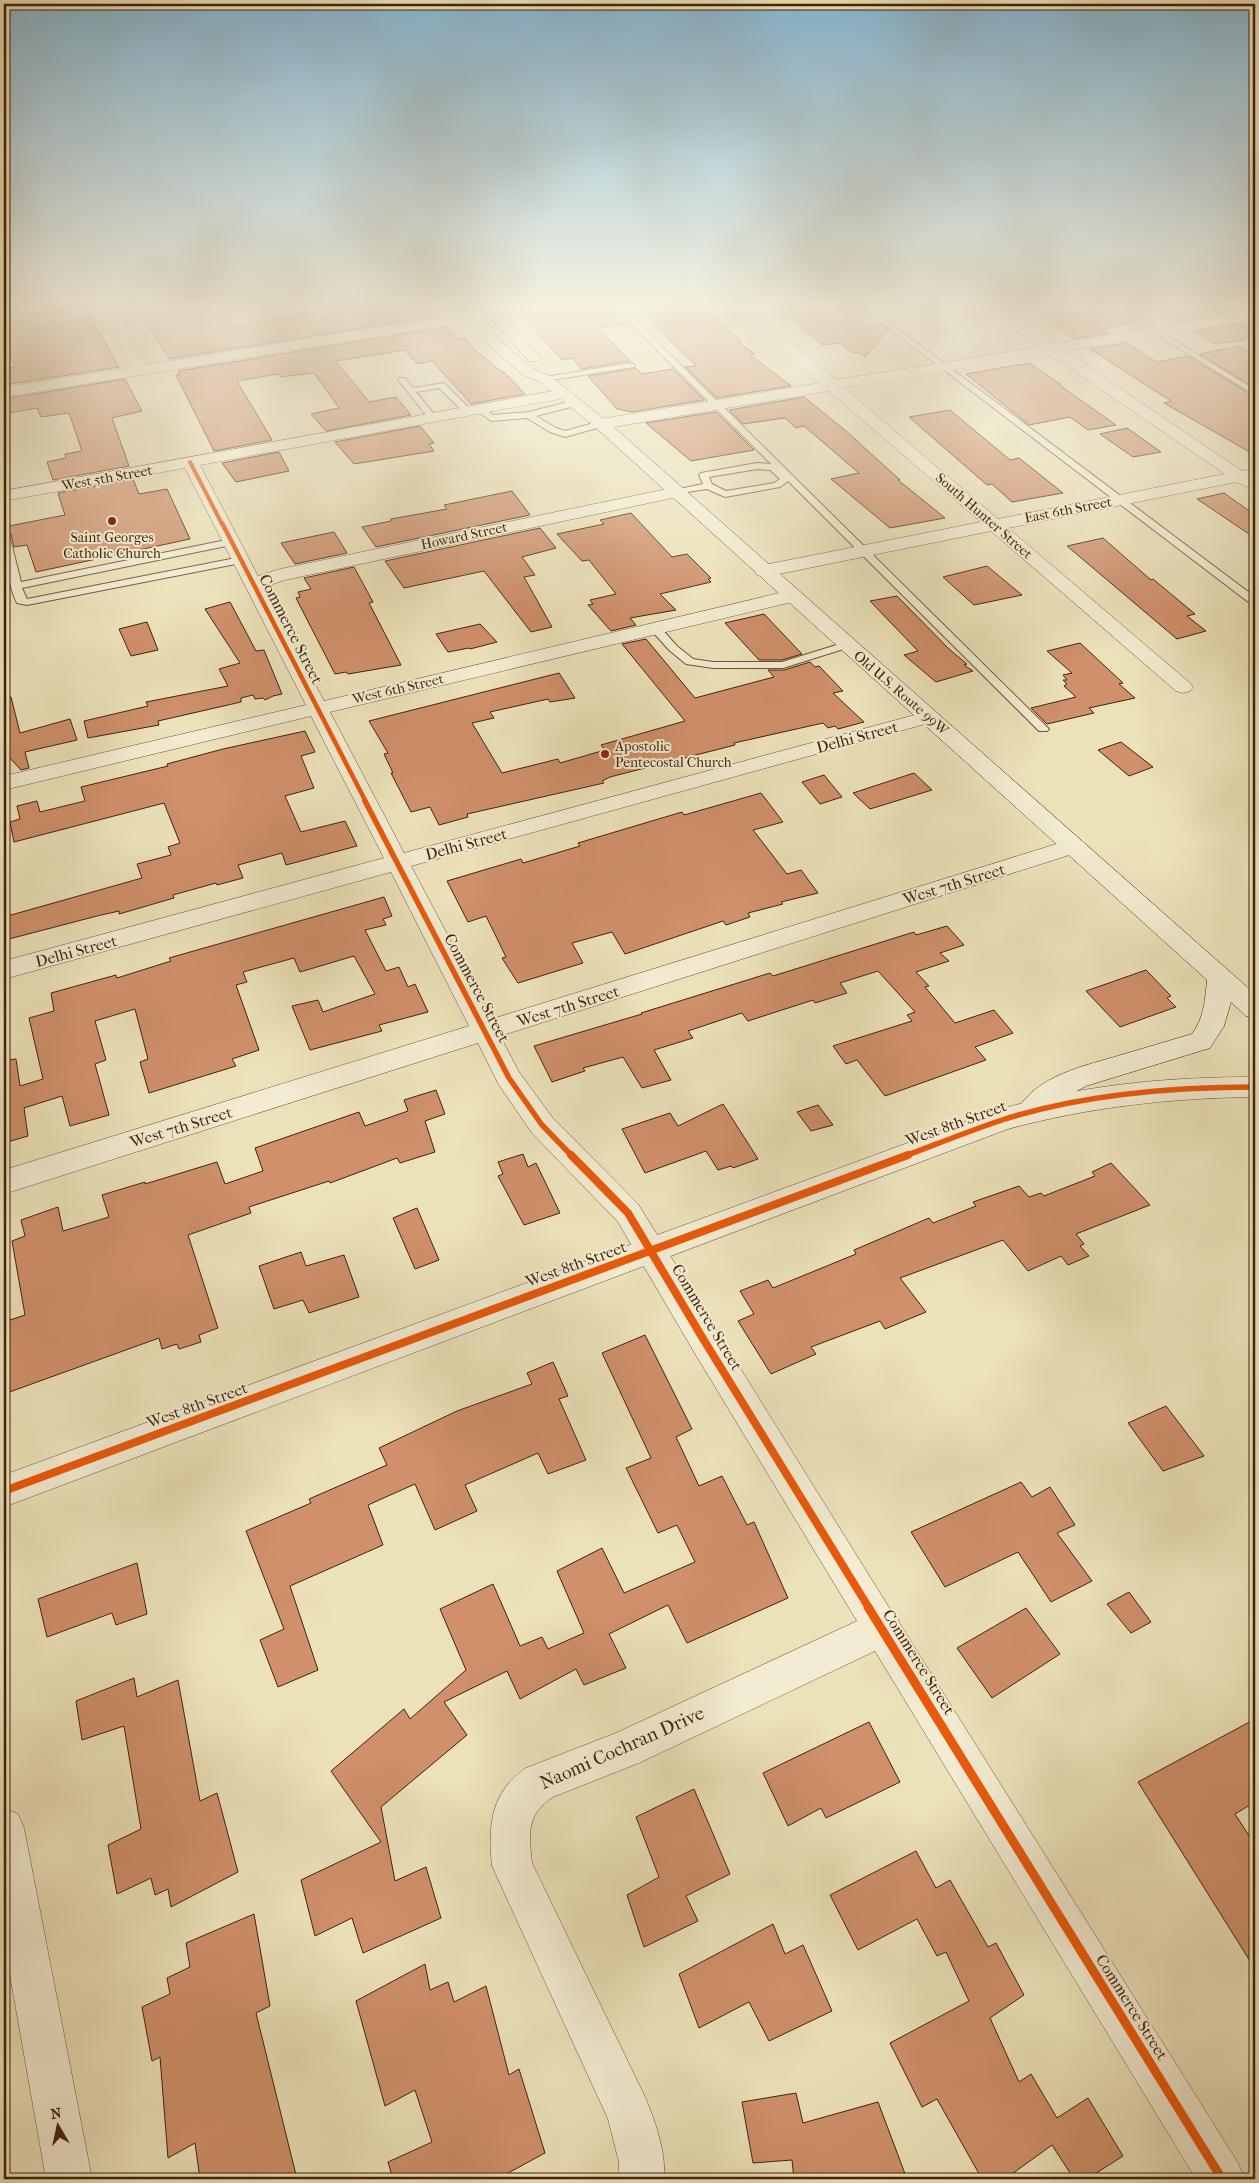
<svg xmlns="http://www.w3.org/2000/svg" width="1259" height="2183" viewBox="0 0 1259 2183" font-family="'IM FELL French Canon',serif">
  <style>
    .building { fill: #cf906b; stroke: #42220b }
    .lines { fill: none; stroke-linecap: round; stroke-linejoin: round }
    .service-casing { stroke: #6c5237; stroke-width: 2 }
    .minor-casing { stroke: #6c5237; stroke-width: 1 }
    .tertiary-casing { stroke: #6c5237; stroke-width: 1 }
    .secondary-casing { stroke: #42220b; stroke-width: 1 }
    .service { fill: #f3ecd2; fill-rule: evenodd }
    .minor { fill: #f3ecd2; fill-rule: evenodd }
    .tertiary { fill: #f3ecd2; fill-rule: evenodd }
    .secondary { fill: #f3ecd2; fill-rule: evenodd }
    .cycleway-far4-casing { stroke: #f3ecd2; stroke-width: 5.5 }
    .cycleway-far3-casing { stroke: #f3ecd2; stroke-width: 7 }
    .cycleway-far2-casing { stroke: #f3ecd2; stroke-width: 9 }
    .cycleway-far1-casing { stroke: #f3ecd2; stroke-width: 11 }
    .cycleway-casing { stroke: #f3ecd2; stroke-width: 12 }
    .cycleway-far4 { stroke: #e8590c; stroke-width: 4 }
    .cycleway-far3 { stroke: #e8590c; stroke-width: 4.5 }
    .cycleway-far2 { stroke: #e8590c; stroke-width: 5.5 }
    .cycleway-far1 { stroke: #e8590c; stroke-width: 8 }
    .cycleway { stroke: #e8590c; stroke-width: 9 }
    .poi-dot { fill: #8f2418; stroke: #f3ecd2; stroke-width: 2 }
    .labels { text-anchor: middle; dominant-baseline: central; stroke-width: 4; stroke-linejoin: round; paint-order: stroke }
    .far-street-label { font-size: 14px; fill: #42220b; stroke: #f3ecd2 }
    .far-poi-label { font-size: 14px; fill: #42220b; stroke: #f3ecd2 }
    .street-label { font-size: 16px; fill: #42220b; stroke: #f3ecd2 }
    .near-street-label { font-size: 19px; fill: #42220b; stroke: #f3ecd2 }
  </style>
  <rect width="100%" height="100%" fill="#ece2ba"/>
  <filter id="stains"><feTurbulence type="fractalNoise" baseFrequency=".004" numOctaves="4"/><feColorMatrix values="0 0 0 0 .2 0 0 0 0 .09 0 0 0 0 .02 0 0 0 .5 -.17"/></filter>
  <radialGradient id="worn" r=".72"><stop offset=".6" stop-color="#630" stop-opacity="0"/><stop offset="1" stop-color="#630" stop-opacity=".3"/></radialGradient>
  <!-- building -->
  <g class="building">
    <polygon points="78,306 84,306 119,367 4,385 4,369 15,367 4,340 4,317"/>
    <polygon points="155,306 166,306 169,312 207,306 216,320 229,318 234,326 319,312 322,317 392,306 418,306 421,309 430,308 437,316 170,359 136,309"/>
    <polygon points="577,306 579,308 607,306 626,324 598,328 630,361 582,369 572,358 562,360 521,314"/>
    <polygon points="663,306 701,306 742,342 738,342 755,354 750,355 791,386 717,398 685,367 696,366 638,309"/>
    <polygon points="831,306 838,306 867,326 881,324 888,330 865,357 859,352 853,353 840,343 823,345 793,320 798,319 789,312"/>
    <polygon points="1090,306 1097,306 1129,324 1104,329 1110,333 1074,339 1036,314"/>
    <polygon points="1189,306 1205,306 1223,314 1176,322 1158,312"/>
    <polygon points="1241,323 1255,330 1255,338 1216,344 1193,331"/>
    <polygon points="447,327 458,339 465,338 476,351 502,372 504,372 525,394 471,404 432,361 417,364 405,350 336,361 369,402 396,397 411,415 326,431 311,414 339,408 314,373 280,377 278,374 237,381 272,440 214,451 176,375 180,374 178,371"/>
    <polygon points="1126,343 1157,362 1188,356 1255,397 1255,455 1164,403 1171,401 1090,349"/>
    <polygon points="1239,346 1255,356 1255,388 1200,354"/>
    <polygon points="1029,363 1060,384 1058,384 1116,425 1088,430 1070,417 1029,425 966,374"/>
    <polygon points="636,368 642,374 673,369 704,400 632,412 617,409 588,376"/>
    <polygon points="125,379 142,411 112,418 129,466 53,480 47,462 66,458 65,454 82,451 69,413 41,417 37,408 4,414 4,399"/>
    <polygon points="804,397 846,431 900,480 898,480 945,518 890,528 831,479 859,473 804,426 796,428 785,418 743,424 729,410"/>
    <polygon points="950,410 1010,460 1019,458 1063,493 1012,502 992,484 987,485 909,417"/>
    <polygon points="716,412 754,450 691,461 646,423"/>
    <polygon points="420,426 434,443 429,444 434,451 354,464 335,442"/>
    <polygon points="1127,428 1161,452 1133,457 1100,434"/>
    <polygon points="279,452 289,471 236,482 222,463"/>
    <polygon points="133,479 139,494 167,489 190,539 36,572 27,545 14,547 11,534 4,529 4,527 65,515 58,493"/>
    <polygon points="512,491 530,515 376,547 362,527 391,521 391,519 447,509 444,505"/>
    <polygon points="1224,493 1255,515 1255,538 1197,499"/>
    <polygon points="631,513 672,557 687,554 711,578 708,579 711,582 660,594 676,610 630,618 636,625 611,631 588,605 593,604 590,600 616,594 589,560 582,561 557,534 604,524 600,520"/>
    <polygon points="540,528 556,548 522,557 535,575 524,577 552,627 531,632 484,571 404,588 385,561"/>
    <polygon points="334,532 347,553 295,564 281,543"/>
    <polygon points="1103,538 1151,580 1153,579 1195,614 1187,616 1206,631 1177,639 1067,546"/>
    <polygon points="987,566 1022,595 974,605 943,577"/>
    <polygon points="354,567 373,602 369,603 401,665 348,674 346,672 335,674 296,598 300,597 298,592 311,589 304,578"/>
    <polygon points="897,596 949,649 967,664 964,665 973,671 936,682 904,655 918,651 870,601"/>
    <polygon points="230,602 256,651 264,650 282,694 273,696 265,700 263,698 255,699 253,695 241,698 241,702 158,721 159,725 88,738 84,721 148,706 146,702 228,686 219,669 240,663 205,609"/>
    <polygon points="764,614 802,654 782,660 759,660 725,623"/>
    <polygon points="147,622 158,650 131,656 119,629"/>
    <polygon points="480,624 497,642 470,649 469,648 448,652 436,634"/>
    <polygon points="646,639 695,698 774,677 768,670 784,670 810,662 815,667 819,666 843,691 833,693 864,722 838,729 835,726 828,728 823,723 734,743 735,745 610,777 602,781 604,783 467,814 468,817 439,825 430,807 411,812 391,773 393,773 384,754 388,753 369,721 559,673 575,698 550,702 548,699 490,712 494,718 472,723 502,773 558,759 560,763 605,750 601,745 685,721 622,644"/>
    <polygon points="1080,643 1123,683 1119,684 1135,698 1089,708 1094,713 1047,724 1031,708 1076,697 1064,686 1067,684 1063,680 1067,680 1063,675 1072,673 1047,651"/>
    <polygon points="11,697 20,733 70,719 77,740 25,752 29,768 21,770 8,756 4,756 4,698"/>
    <polygon points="305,731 315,752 301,756 314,788 285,796 301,832 345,821 357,846 286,865 282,853 238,865 243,878 217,885 216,883 173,895 174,898 119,914 119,911 97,916 9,939 4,917 142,878 137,864 171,855 168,847 180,843 164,803 14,842 10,822 20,819 17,806 37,801 40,812 85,801 81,787 168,766 167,764 223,749"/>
    <polygon points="1121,742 1153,767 1129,776 1098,750"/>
    <polygon points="914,773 932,790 870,809 853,793"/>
    <polygon points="824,775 842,797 820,804 802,782"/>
    <polygon points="761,793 783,822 753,830 787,874 801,870 818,893 781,902 783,904 748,913 750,917 726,925 723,921 625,954 612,932 572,943 583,963 518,983 502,958 506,957 486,916 468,922 447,881 521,859 523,863 580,846 578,843 682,812 684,815"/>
    <polygon points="384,897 392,916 383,919 386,925 365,930 386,971 399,967 408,987 415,984 428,1012 379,1025 382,1031 310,1050 292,1006 318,1000 323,1012 375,994 354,956 300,972 294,958 243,972 247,982 236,985 259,1050 232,1059 236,1066 149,1093 140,1062 148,1059 135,1009 95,1021 106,1060 95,1064 109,1115 70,1126 62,1096 24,1108 28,1136 4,1143 4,1060 16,1059 20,1086 43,1079 29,1018 54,1011 51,993 116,975 117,978 171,961 169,958"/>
    <polygon points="947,926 964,945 940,953 949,961 916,972 929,986 925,987 955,1023 994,1010 1013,1033 975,1047 986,1060 885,1096 857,1060 846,1064 833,1046 912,1021 907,1015 915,1012 878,971 840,983 847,993 815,1003 813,1000 748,1021 742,1013 688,1031 693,1038 654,1050 671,1080 642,1088 623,1057 583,1068 585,1071 552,1082 534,1046 642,1014 641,1013 770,973 773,976 914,932 916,935"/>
    <polygon points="1146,970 1171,996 1167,998 1176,1007 1120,1027 1086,991"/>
    <polygon points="436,1090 445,1114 425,1121 435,1152 400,1163 397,1158 330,1183 329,1181 249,1207 251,1213 188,1235 218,1328 199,1335 201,1342 179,1349 177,1344 162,1349 159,1338 4,1394 4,1322 25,1315 12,1241 25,1236 21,1220 58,1207 63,1231 109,1217 102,1195 145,1182 145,1184 217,1162 225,1184 263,1171 255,1148 359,1112 365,1126 408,1111 404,1100"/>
    <polygon points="723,1104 758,1159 733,1168 731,1166 718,1170 706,1151 645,1173 622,1129 670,1113 678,1126"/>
    <polygon points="818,1105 833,1125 811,1131 797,1112"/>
    <polygon points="523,1154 528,1167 536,1163 560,1213 524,1225 498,1176 503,1174 498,1162"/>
    <polygon points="1111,1163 1150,1205 1076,1234 1084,1244 1080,1246 1089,1256 1068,1265 1061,1256 1028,1271 1003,1240 900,1278 926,1312 885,1329 880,1321 811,1347 816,1354 771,1374 738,1321 754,1314 740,1291 768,1280 773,1288 856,1254 854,1250 929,1218 933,1223 976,1206 973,1202 1019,1186 1029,1197 1041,1193 1044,1196 1095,1176 1092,1172"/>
    <polygon points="417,1208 439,1260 415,1269 393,1218"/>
    <polygon points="301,1252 306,1266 344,1255 359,1297 309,1313 303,1300 274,1309 259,1266"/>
    <polygon points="645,1335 692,1429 676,1437 699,1486 722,1476 747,1525 754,1522 788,1598 687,1643 668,1605 609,1634 626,1668 584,1685 576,1669 520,1699 507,1671 444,1702 467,1735 381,1807 395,1881 426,1867 441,1918 363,1953 352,1918 315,1936 301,1880 381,1842 331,1771 404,1709 410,1719 466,1670 440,1609 493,1584 520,1646 542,1637 548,1649 584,1633 557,1571 602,1548 624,1593 695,1562 677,1525 658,1533 626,1468 651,1458 602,1353"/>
    <polygon points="553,1362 568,1396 559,1399 586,1460 548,1474 538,1453 465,1485 477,1511 435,1530 415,1484 368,1505 383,1545 290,1586 318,1670 278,1687 260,1640 284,1629 246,1531 311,1503 309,1499 387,1465 379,1448 457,1411 532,1384 527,1373"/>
    <polygon points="1166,1406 1204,1456 1163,1471 1128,1423"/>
    <polygon points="1021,1482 1032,1497 1050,1487 1075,1525 1057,1533 1092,1581 1051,1602 1018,1552 945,1587 911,1532"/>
    <polygon points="137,1563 147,1614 116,1625 112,1613 47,1637 38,1599"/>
    <polygon points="1129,1592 1151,1622 1131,1633 1107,1604"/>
    <polygon points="1026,1608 1060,1654 992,1698 957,1648"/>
    <polygon points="134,1678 137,1697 178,1680 200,1801 217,1793 238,1872 171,1907 168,1889 155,1895 151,1878 117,1894 108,1845 141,1829 124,1726 82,1740 76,1701"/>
    <polygon points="1255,1719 1255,1802 1235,1814 1255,1845 1255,1969 1138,1782"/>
    <polygon points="869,1722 900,1782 826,1818 821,1808 788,1826 763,1773"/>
    <polygon points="694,1789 730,1874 686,1896 698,1921 644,1947 627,1895 659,1877 636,1817"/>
    <polygon points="916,1851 936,1888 950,1880 988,1947 996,1943 1024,1995 990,2018 1019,2082 1031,2074 1057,2118 1088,2098 1123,2156 1087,2179 1074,2179 1052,2145 1005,2179 982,2179 937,2099 922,2107 890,2043 969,2001 946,1952 937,1956 917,1919 858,1950 830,1895"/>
    <polygon points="254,1914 270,2006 256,2013 297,2179 200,2179 195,2143 168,2158 160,2057 152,2061 142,2007 170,1994 167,1978 190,1967 186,1943"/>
    <polygon points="773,1924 785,1954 803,1945 832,2011 769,2041 749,2002 699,2028 679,1974"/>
    <polygon points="425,1964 430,1990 448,1982 454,2002 486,1986 509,2075 519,2069 545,2153 497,2179 393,2179 388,2162 432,2142 415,2090 385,2106 356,2001"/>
    <polygon points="796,2093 803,2123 878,2102 907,2179 794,2179 792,2160 753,2163 742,2102"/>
  </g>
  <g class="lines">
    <defs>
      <g id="service">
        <path d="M613,306H621L1047,727L1049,729L1047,731H1039L788,481L780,487L725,497L707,489L674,494V490L703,484L699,475L701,473L757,463L771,464ZM757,469L770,470L780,479L774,483L726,491L712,484L709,477Z"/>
        <polygon points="860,306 868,306 1255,597 1255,605 1251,604"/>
        <polygon points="1110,306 1119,306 1255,390 1255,395"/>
        <polygon points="631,363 635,365 634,367 545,381 541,379 545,377"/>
        <polygon points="399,378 405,378 413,388 444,383 472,411 465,413 439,388 416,392 437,418 430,420 398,380"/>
        <polygon points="576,400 579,401 579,405 536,416 556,428 565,431 601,421 605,424 604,426 565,437 550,432 527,418 491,421 475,409 482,407 493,415 529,412"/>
        <path d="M4,531L9,534L21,582L231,539L236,542L231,545L22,588L27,599L241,557L246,560L241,563L27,605L17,603C8,585 3,551 4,531Z"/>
        <polygon points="655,625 659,626 677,646 693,659 713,662 782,662 846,642 851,645 850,647 783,668 713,668 686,664 669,650 651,630 650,628 651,626"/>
      </g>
      <g id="minor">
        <polygon points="4,306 23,306 21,309 4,311"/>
        <polygon points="101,306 115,306 146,365 509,306 536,306 529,310 467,322 4,397 4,387 132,367"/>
        <path d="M733,306H748L836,380L1039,347L984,309L982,306H998L1055,344L1255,311V319L1065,351L1242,471L1255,468L1254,486L1248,487L1236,482L1008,528L1190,683L1193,687L1190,691L1183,693L1176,691L991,531L764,577L757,575L755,571L757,567L764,565L981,522L829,391L601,429L595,427L593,424L595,421L601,419L820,383ZM1049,354L1225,474L998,519L844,388Z"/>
        <path d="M565,389L570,391L573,394L570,397L200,465L258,576L280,569L677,487L683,488L686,492L683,496L677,497L285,580L264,587L324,701L792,590L799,592L801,596L799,600L792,602L330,712L404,853L922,713L929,711L936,713L939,717L936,721L411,866L492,1019L1066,841L1074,839L1082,841L1086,846L1082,851L500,1036L519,1072L552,1117L638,1204L893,1614L896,1615L900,1624L1238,2163L1245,2179H1196L875,1651L639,1763L553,1797C526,1815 529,1834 532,1863L646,2099C656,2124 666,2152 664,2179H618L619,2162L608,2119L492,1866C488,1827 490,1792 526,1768L616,1733L857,1621L694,1352L618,1222L532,1133L499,1085L478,1043L4,1194V1170L469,1026L391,872L4,979V961L384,858L311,716L4,790V776L306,705L185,468L4,501V491Z"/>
        <polygon points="4,1808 18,1814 24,1828 92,2179 46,2179 4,1941"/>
      </g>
      <path id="tertiary" d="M1255,1077V1097C1171,1098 1089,1107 1008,1129L4,1507V1475L992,1112C1077,1085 1166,1077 1255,1077Z"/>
      <g id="secondary">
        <path d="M445,306H460L533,369L550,376L607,421L1255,994V1018L1246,1016L1231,1002L1224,1026L1210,1048L1086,1086L1057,1102L1040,1120L1030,1123L1020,1120L1016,1112C1036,1075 1085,1066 1121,1055C1145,1048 1168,1041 1192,1034C1204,1018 1205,1000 1207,980L595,427L540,382L523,375Z"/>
        <polygon points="480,306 494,306 539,355 541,358 539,361 529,361"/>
      </g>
    </defs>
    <!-- service casing -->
    <use href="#service" class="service-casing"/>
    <!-- minor casing -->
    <use href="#minor" class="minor-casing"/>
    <!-- tertiary casing -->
    <use href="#tertiary" class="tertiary-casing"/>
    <!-- secondary casing -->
    <use href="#secondary" class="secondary-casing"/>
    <!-- service -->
    <use href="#service" class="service"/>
    <!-- minor -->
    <use href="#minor" class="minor"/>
    <!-- tertiary -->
    <use href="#tertiary" class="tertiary"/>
    <!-- secondary -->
    <use href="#secondary" class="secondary"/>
    <defs>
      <polyline id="cycleway-far4" points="190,462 222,524"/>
      <polyline id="cycleway-far3" points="222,523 366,802"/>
      <g id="cycleway-far2">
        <polyline points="365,801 509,1078 542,1125 572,1156"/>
        <path d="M905,1156C937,1144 969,1131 1002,1120C1083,1094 1170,1087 1255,1087"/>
      </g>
      <g id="cycleway-far1">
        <polyline points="571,1155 628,1213 705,1342 869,1608"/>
        <polyline points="4,1491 908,1155"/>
      </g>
      <polyline id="cycleway" points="868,1607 1222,2179"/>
    </defs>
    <!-- cycleway-far4 casing -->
    <use href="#cycleway-far4" class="cycleway-far4-casing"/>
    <!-- cycleway-far3 casing -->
    <use href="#cycleway-far3" class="cycleway-far3-casing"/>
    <!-- cycleway-far2 casing -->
    <use href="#cycleway-far2" class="cycleway-far2-casing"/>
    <!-- cycleway-far1 casing -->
    <use href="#cycleway-far1" class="cycleway-far1-casing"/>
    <!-- cycleway casing -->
    <use href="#cycleway" class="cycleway-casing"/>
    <!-- cycleway-far4 -->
    <use href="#cycleway-far4" class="cycleway-far4"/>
    <!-- cycleway-far3 -->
    <use href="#cycleway-far3" class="cycleway-far3"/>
    <!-- cycleway-far2 -->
    <use href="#cycleway-far2" class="cycleway-far2"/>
    <!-- cycleway-far1 -->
    <use href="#cycleway-far1" class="cycleway-far1"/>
    <!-- cycleway -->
    <use href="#cycleway" class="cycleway"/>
  </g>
  <!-- sky -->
  <linearGradient id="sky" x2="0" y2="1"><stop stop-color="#88b8d3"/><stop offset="0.5" stop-color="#f6f2e0"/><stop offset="1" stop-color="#f6f2e0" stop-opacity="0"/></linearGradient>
  <rect width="1259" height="611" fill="url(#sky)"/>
  <!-- markers -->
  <g class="poi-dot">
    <circle cx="112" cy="521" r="5"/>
    <circle cx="605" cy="754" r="5"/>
  </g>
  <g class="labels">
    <!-- far-street labels -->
    <g class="far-street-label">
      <text transform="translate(107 478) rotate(-10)">West 5th Street</text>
      <text transform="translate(1068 510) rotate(-11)">East 6th Street</text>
      <text transform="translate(984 516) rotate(41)">South Hunter Street</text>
      <text transform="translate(464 536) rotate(-12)">Howard Street</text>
      <text transform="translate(398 689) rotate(-13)">West 6th Street</text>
      <text transform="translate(901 693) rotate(41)">Old U.S. Route 99W</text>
    </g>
    <!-- far-poi labels -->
    <g class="far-poi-label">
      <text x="112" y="537">Saint Georges<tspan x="112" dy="16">Catholic Church</tspan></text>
      <text x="615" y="746" text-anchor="start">Apostolic<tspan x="615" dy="16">Pentecostal Church</tspan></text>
    </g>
    <!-- street labels -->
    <g class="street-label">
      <text transform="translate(291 629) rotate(63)">Commerce Street</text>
      <text transform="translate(857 737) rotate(-15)">Delhi Street</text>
      <text transform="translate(466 844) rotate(-15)">Delhi Street</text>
      <text transform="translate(954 884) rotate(-17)">West 7th Street</text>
      <text transform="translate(76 951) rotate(-15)">Delhi Street</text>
      <text transform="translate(477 988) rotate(62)">Commerce Street</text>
      <text transform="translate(568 1006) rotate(-17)">West 7th Street</text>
      <text transform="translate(956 1123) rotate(-20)">West 8th Street</text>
      <text transform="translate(181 1127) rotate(-17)">West 7th Street</text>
      <text transform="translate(576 1264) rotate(-20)">West 8th Street</text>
      <text transform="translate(707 1317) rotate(59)">Commerce Street</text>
      <text transform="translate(197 1405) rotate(-20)">West 8th Street</text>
      <text transform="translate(919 1662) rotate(58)">Commerce Street</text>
      <text transform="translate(1132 2007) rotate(58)">Commerce Street</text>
    </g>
    <!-- near-street labels -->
    <g class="near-street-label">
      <text transform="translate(622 1748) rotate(-24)">Naomi Cochran Drive</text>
    </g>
  </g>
  <!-- margin -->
  <rect width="1259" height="2183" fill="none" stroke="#ece2ba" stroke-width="20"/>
  <rect x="5" y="5" width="1249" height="2173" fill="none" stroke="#42220b" stroke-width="2.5"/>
  <rect x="10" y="10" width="1239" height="2163" fill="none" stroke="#42220b"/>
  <!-- north arrow -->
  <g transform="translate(58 2126) rotate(351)" stroke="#f3ecd2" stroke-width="4" paint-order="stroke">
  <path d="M0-4L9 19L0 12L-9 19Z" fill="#42220b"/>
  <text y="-8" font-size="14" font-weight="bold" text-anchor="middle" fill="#42220b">N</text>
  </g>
  <rect width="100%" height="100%" filter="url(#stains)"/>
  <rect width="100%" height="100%" fill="url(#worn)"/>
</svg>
